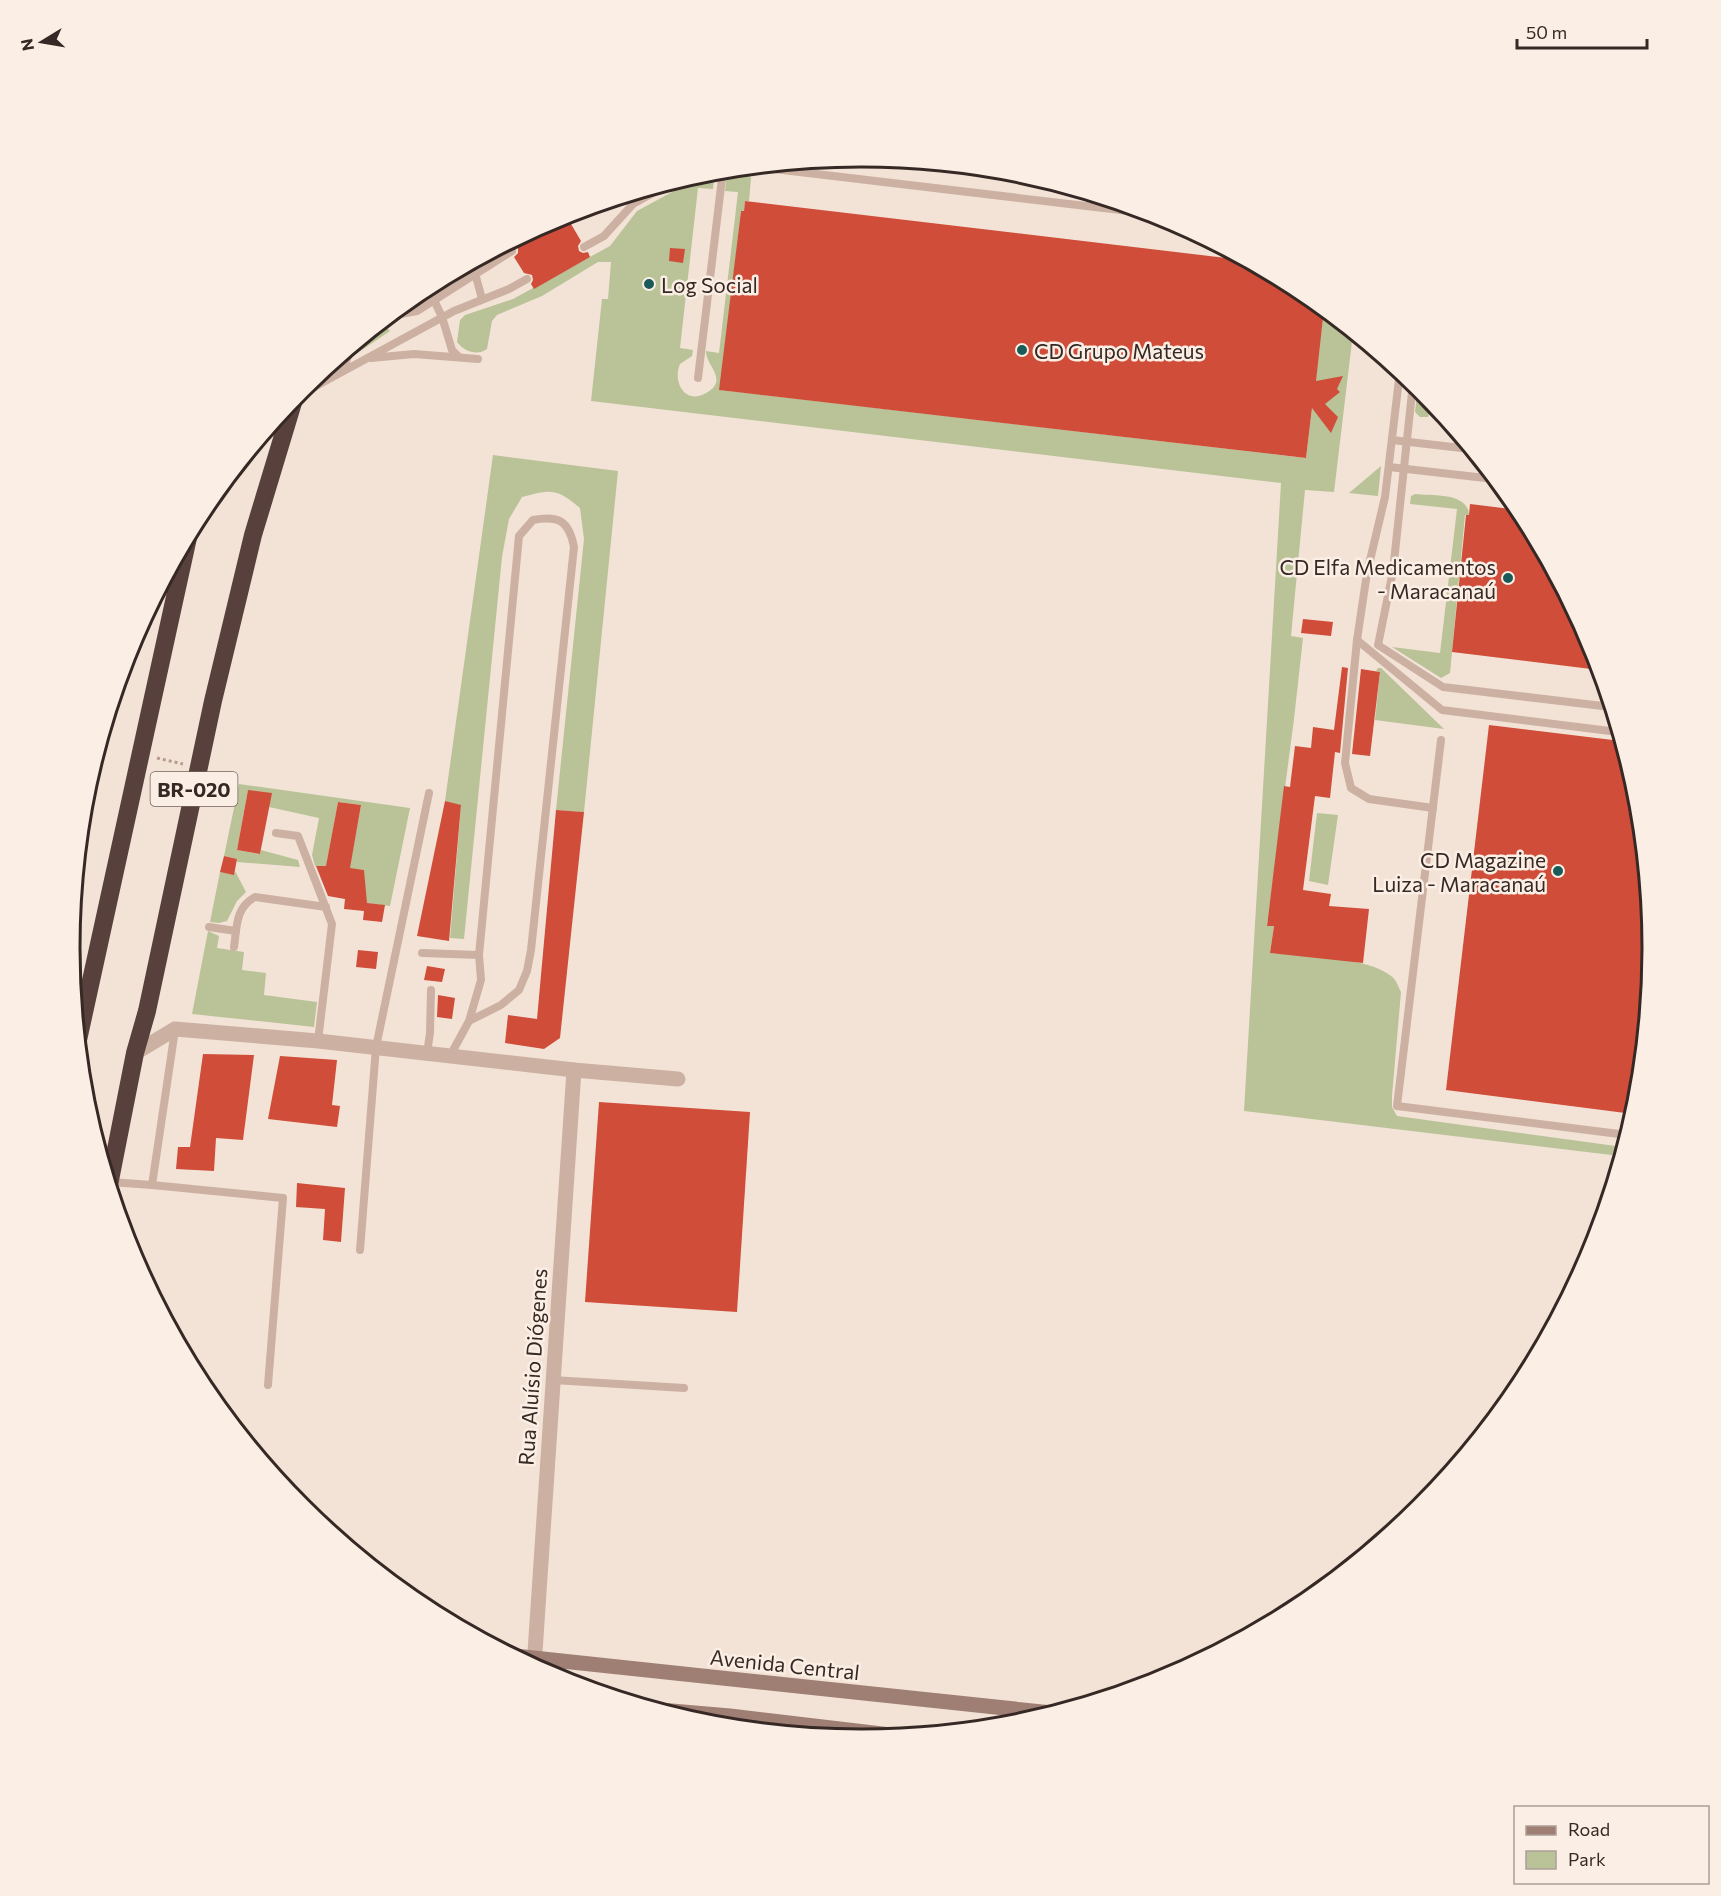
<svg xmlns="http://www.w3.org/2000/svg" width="1721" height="1896" viewBox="0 0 1721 1896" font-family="Commissioner,sans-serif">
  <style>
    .green { fill: #b9c397; fill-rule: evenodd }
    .building { fill: #d04d39 }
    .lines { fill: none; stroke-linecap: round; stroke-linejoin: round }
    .path { stroke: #b89b8d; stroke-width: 3; stroke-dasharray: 3 3; stroke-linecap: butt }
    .lane { stroke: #ccb1a3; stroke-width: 8 }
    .street { stroke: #ccb1a3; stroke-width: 15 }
    .secondary { stroke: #9f7f74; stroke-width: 15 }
    .highway { stroke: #58413c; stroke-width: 18 }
    .poi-dot { fill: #185b58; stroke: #fbeee4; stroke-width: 2 }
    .labels { text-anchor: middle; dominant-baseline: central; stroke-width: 5; stroke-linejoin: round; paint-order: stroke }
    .shield { fill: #fbeee4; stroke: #71645e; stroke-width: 1.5 }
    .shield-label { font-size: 20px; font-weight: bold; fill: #362925 }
    .poi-label { font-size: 21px; fill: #362925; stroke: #fbeee4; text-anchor: start }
    .street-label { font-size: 21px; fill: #362925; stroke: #fbeee4 }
    .rim { fill: none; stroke: #362925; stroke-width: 3 }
  </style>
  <rect width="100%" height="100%" fill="#f3e3d7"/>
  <!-- green -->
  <g class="green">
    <path d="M745,168L751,178L749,201H745L744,211H741L720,390L1306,458L1324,309L1353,333L1334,492L1305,490L1291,636L1303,638L1294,719L1267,925L1274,926L1270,953C1301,956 1369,957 1391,976C1396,979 1398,986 1401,992L1392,1096V1107L1397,1116L1623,1147L1620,1156L1244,1111L1281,483L591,401L602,299H608L611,262H598L542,296L497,315L492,321L487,349C477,356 465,352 457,342L460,320L465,315L513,299L610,246L637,211L707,173L711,174L714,179L713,189L698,188L680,348L693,350L692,356L680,364C672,383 686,405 706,393C730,380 705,365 706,351L719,353L738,192L725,191L727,174L730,169Z"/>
    <polygon points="381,322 390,331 353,356 357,342"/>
    <polygon points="1418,386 1430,400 1429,404 1432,405 1428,417 1420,417 1415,412"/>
    <path d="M493,455L618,471L584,812L556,810L584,539L580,508C557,488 551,489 522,497L509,519L502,557L464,939L450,938L461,806L445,801Z"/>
    <polygon points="1381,466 1378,496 1349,493"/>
    <path d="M1415,494C1432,496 1468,492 1469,515H1465L1450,673L1441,678L1392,647L1440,653L1457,509L1410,504L1411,496Z"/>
    <polygon points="1378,668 1381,668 1444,729 1375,720 1380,672 1376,671"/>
    <path d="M239,784L410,808L390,906L365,903L364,870L315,866L312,855L319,818L269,807L248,790L237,850L260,854L261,850L298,860L300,867L237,862V859L224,856ZM338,802L361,805L350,865L327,862Z"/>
    <polygon points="1317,813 1338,815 1328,885 1309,881"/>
    <polygon points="235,871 246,892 237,901 227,921 219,923 210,922 220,872 234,874"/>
    <polygon points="208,931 219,936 217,948 244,952 242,970 266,973 264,995 317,1002 314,1027 192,1014"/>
  </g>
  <!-- building -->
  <g class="building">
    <polygon points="745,201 1243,260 1301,290 1324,309 1316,381 1343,376 1337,389 1340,392 1325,404 1338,417 1331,433 1312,408 1306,458 719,390 741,211 744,211"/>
    <polygon points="562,215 562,223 566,225 571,224 581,241 578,246 579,251 583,253 588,252 590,257 534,289 531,284 533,280 532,275 524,273 514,257 518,253 518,248 514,245 508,246 506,244"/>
    <polygon points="670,248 685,249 683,263 669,261"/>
    <polygon points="1470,504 1519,510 1592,645 1599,670 1452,652 1466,515 1469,515"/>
    <polygon points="1303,619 1333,622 1331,636 1301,633"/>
    <polygon points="1342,667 1348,668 1340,753 1335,752 1330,798 1315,796 1303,890 1331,894 1329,906 1369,909 1363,963 1270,953 1274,926 1267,926 1284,786 1290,787 1295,746 1311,748 1313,727 1334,730"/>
    <polygon points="1361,669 1380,672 1370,756 1352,754"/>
    <polygon points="1489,725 1621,741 1637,794 1652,948 1637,1103 1633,1114 1446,1090"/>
    <polygon points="248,790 272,793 260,854 237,850"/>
    <polygon points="445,801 461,805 449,941 417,936"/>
    <polygon points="338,802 361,805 350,868 364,870 367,903 385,905 382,922 363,920 364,911 344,909 345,899 328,896 316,866 326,866"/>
    <polygon points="556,810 584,812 560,1038 544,1049 505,1043 508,1015 537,1019"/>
    <polygon points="224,856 237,859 234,875 220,872"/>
    <polygon points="358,950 378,952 376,969 356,967"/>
    <polygon points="427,966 445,969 442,982 424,980"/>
    <polygon points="438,995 455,998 452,1019 437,1017"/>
    <polygon points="203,1054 254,1055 243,1140 216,1138 214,1171 176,1169 178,1147 190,1147"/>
    <polygon points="280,1056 337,1060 332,1105 340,1106 337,1127 268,1119"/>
    <polygon points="599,1102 750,1112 737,1312 585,1302"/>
    <polygon points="297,1183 345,1188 341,1242 323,1240 325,1209 296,1207"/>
  </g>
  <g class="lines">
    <!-- path -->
    <polyline class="path" points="157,758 183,764"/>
    <!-- lane -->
    <g class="lane">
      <polyline points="930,163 1025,175"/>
      <polyline points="768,166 774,169 1154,214"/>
      <polyline points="567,219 589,207"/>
      <polyline points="584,247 604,236 633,204 674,181"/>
      <polyline points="472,262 482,299"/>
      <polyline points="436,282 434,300 442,317 452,350 458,356"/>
      <polyline points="395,311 401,314 417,311 512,251"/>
      <polyline points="371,358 414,354 478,359"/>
      <polyline points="343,371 351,347"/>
      <polyline points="1400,371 1385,497 1367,573 1357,640 1345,763 1351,788 1369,799 1433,808"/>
      <polyline points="698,378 723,170"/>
      <polyline points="1413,383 1393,571 1378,645 1443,687 1611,707"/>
      <polyline points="294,398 454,311 509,289 527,279"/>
      <polyline points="1392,440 1470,449"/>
      <polyline points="1389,467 1494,479"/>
      <polyline points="1357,640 1442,710 1618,732"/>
      <polyline points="1441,740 1397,1106 1627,1135"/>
      <polyline points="276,833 298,836 332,924 318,1041"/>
      <polyline points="209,927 236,931"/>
      <path d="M234,947C237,927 235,908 255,897L326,907"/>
      <polyline points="422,953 479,955"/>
      <polyline points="175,1030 152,1185 283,1198 268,1385"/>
      <polyline points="427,1053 430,1033 431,990"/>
      <path d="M450,1056L469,1021L501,1005L519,990L527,971L531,950L574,547C569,521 559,515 533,520L519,536L479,955L481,980L469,1021"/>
      <polyline points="110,1182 152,1185"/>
      <polyline points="360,1250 376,1047 429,793"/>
      <polyline points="553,1380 684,1388"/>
    </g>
    <!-- street -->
    <g class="street">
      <polyline points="135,1053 175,1029 318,1041 574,1070 678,1079"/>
      <polyline points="534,1667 574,1070"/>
    </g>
    <!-- secondary -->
    <g class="secondary">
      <polyline points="515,1656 1052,1713"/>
      <polyline points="660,1710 730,1716 899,1736"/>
    </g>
    <!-- highway -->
    <g class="highway">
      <polyline points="78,1040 189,533"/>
      <polyline points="109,1185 135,1053 147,1011 213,701 253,535 295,396"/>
    </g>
  </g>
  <!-- markers -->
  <g class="poi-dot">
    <circle cx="649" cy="284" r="6"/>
    <circle cx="1022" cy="350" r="6"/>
    <circle cx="1508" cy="578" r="6"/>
    <circle cx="1558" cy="871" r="6"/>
  </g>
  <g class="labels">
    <!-- shield labels -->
    <rect class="shield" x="150.5" y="772" width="87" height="34" rx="4.5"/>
    <g class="shield-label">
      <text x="194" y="789">BR-020</text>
    </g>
    <!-- poi labels -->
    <g class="poi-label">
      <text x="661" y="284">Log Social</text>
      <text x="1034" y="350">CD Grupo Mateus</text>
      <text x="1496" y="566" text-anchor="end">CD Elfa Medicamentos<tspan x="1496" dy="24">- Maracanaú</tspan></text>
      <text x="1546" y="859" text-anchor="end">CD Magazine<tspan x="1546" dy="24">Luiza - Maracanaú</tspan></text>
    </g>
    <!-- street labels -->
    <g class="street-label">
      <text transform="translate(532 1367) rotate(-86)">Rua Aluísio Diógenes</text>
      <text transform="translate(785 1664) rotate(6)">Avenida Central</text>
    </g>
  </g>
  <!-- crop -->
  <path d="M0 0H1721V1896H0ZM80 948a781 781 0 1 1 1562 0a781 781 0 1 1-1562 0Z" fill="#fbeee4" fill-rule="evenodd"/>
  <path class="rim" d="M80 948a781 781 0 1 1 1562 0a781 781 0 1 1-1562 0Z"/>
  <!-- legend -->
  <rect x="1514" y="1806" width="195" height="78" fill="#fbeee4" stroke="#ac9f98" stroke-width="1.5"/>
  <rect x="1526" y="1826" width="30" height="9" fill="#9f7f74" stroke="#ac9f98" stroke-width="1.5"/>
  <text x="1568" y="1836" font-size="18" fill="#362925">Road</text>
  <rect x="1526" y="1851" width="30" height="18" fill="#b9c397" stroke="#ac9f98" stroke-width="1.5"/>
  <text x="1568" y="1866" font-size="18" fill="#362925">Park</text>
  <!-- north arrow -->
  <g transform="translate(42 42) rotate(259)" stroke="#fbeee4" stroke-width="4.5" paint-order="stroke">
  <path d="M0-4.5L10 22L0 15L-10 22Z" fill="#362925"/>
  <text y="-9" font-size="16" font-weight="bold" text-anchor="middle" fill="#362925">N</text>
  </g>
  <!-- scale -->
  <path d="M1517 39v9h130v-9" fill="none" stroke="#362925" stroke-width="3"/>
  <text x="1526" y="39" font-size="18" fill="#362925" stroke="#fbeee4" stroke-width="4.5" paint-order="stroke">50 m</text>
</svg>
